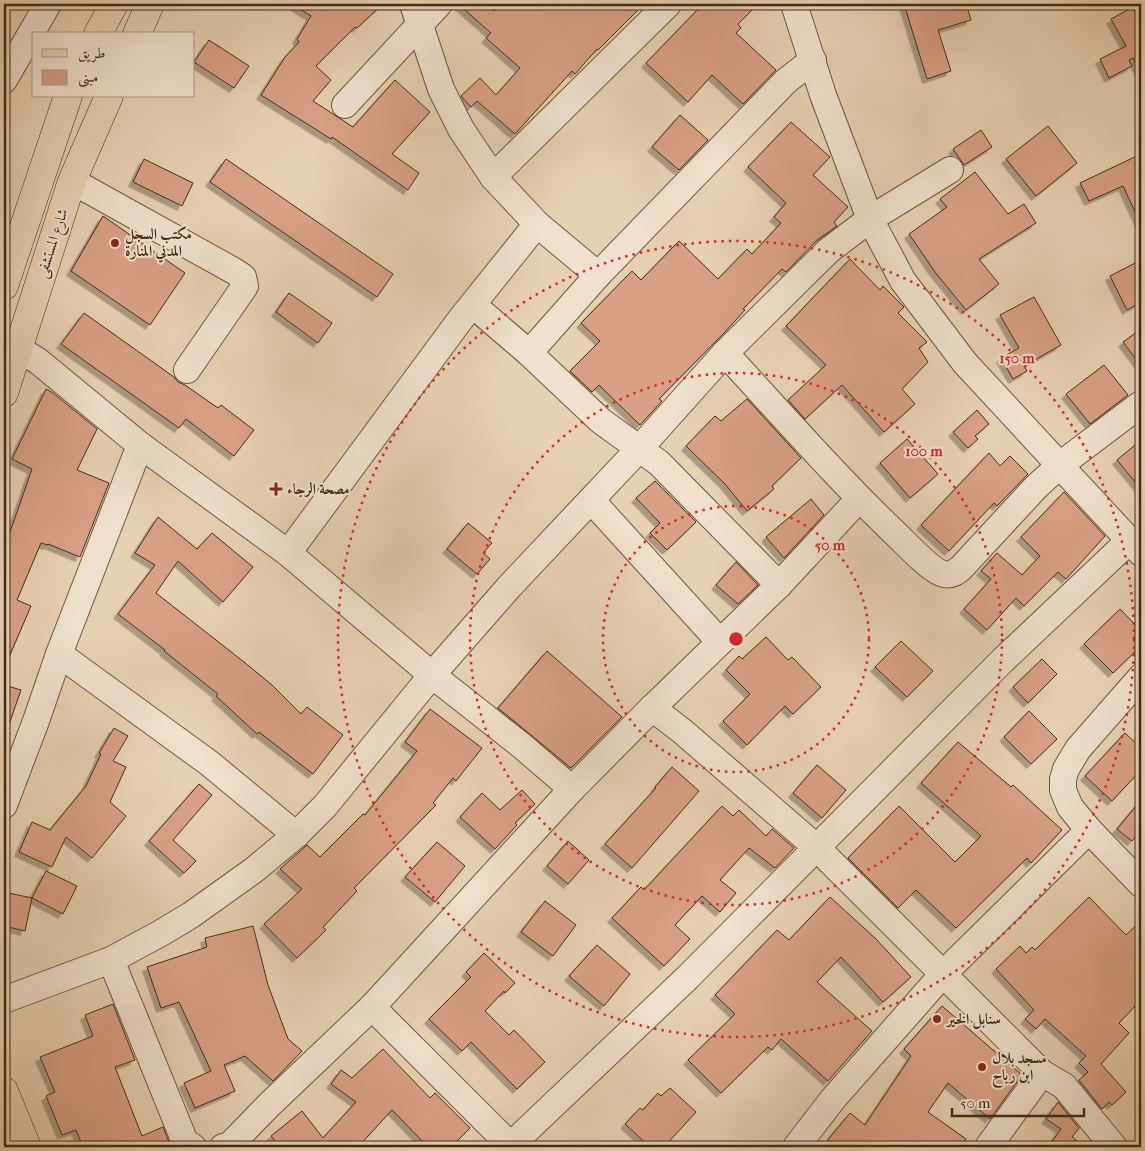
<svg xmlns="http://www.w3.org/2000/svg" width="1145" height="1151" viewBox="0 0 1145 1151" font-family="'IM FELL French Canon',Amiri,serif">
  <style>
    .building { fill: #d8a085; stroke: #402d14; filter: url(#shadow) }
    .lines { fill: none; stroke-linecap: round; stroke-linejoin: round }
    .minor-casing { stroke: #6a563c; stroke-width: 28 }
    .major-casing { stroke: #402d14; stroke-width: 29 }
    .minor { stroke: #efe1ce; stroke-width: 26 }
    .major { stroke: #e7d1b3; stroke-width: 28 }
    .ring { fill: none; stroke: #d62828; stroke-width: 2.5; stroke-dasharray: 2.5 5 }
    .poi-dot { fill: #8f2418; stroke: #efe1ce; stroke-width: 2 }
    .labels { text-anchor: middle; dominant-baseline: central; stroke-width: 4; stroke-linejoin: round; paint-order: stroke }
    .poi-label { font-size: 15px; font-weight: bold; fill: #402d14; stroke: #efe1ce; text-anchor: start }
    .street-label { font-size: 15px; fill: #402d14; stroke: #efe1ce }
    .centre { fill: #d62828; stroke: #efe1ce; stroke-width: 2.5 }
    .ring-label { font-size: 15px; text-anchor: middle; font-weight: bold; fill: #d62828; stroke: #efe1ce; stroke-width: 4; stroke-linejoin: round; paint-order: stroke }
  </style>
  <defs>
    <filter id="shadow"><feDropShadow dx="-4.5" dy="4.5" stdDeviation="0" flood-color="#0004"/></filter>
  </defs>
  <rect width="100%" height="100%" fill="#e7d1b3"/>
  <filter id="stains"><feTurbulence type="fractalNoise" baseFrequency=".004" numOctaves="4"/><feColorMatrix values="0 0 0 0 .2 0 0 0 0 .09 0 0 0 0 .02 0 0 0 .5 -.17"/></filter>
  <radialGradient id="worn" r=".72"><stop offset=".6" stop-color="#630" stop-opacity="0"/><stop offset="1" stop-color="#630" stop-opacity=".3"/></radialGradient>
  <!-- building -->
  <g class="building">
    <polygon points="292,4 383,4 357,28 355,27 316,66 331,80 313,101 353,127 395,80 430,112 392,154 419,173 408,190 332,137 331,139 261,95 285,57 299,42 297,39 311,16"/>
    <polygon points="458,4 486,4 494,11 501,4 644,4 598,50 597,49 575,74 572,71 515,134 477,101 471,107 461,96 480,78 496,95 520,68 486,38 491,33"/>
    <polygon points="703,4 758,4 738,24 741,28 736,33 776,70 743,104 712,75 688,102 646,63"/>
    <polygon points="904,4 966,4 971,20 938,30 951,71 927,79"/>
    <polygon points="1133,7 1141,24 1141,74 1133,58 1129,60 1132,66 1109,78 1100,59 1126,46 1111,19"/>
    <polygon points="209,40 249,66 234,88 194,62"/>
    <polygon points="680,115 708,140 679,170 652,147"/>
    <polygon points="791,122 830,157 813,175 848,207 834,222 837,226 817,240 786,272 782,269 743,309 745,310 725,332 659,399 662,401 640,425 599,385 592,392 570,371 600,341 581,323 632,271 641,280 679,241 718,279 747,249 752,254 781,223 774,217 786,203 748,167"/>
    <polygon points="1048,126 1077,163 1036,196 1006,159"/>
    <polygon points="981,130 992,147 964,165 953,149"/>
    <polygon points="1141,154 1141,225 1123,186 1089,201 1080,183"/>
    <polygon points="144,159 193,183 182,206 133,182"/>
    <polygon points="226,159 393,274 377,297 210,182"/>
    <polygon points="975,172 1008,214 1024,204 1036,223 979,259 999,284 966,310 935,272 909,234 947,207 940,199"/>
    <polygon points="103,216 185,273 150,325 71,271"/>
    <polygon points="850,259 880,290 883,286 904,307 898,313 927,342 919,348 928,362 902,389 915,404 884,432 842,385 805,419 788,400 826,365 786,326"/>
    <polygon points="1141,260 1141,302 1127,310 1110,276"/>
    <polygon points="289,293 332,323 318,343 276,312"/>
    <polygon points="1034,297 1061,345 1024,366 1027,371 1013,379 1001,358 1019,348 1000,315"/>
    <polygon points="84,313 174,377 178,382 185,385 218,408 221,405 254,430 234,456 186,419 179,428 61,344"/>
    <polygon points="1141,329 1141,366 1123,342"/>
    <polygon points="1104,365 1128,395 1090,424 1066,394"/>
    <polygon points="46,389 53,393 97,429 77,470 109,483 80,557 48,544 48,545 41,543 17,600 31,606 4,669 4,533 9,535 32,469 12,459"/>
    <polygon points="747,399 801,458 772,486 774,489 747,511 725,484 686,446 715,416 721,421"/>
    <polygon points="977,410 989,424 975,436 978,439 968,448 953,432"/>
    <polygon points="907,439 938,474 910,498 880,463"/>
    <polygon points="1141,440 1141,489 1117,460"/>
    <polygon points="989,453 1000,466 1010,456 1028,474 997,506 994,503 949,551 921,525"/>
    <polygon points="655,481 696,522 667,550 650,533 660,523 636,498"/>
    <polygon points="1064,492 1105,536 1066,579 1058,572 1024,606 1016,598 987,630 964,609 991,579 981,571 997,553 1022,575 1040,556 1021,537"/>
    <polygon points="811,499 824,515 784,558 766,537"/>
    <polygon points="158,517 197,549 212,533 253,567 223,602 178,561 156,593 244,662 272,685 301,714 307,707 343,735 313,774 259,732 257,734 216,696 218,694 164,651 165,650 118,614 155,565 135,553"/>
    <polygon points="468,523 492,543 483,553 490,559 477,574 447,549"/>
    <polygon points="736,562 758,585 738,604 716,585"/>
    <polygon points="1120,609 1141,631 1141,646 1113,673 1084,644"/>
    <polygon points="766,637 788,660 792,657 821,687 793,714 785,706 747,745 723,721 750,694 726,670 739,656 742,659"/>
    <polygon points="901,641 933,671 907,697 875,667"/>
    <polygon points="547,651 622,717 571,768 498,708"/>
    <polygon points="1042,659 1057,674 1028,703 1013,687"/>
    <polygon points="4,685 21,690 6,733 4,733"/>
    <polygon points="430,709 482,748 456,781 453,778 433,803 436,805 354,888 357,891 323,927 326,930 297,958 264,924 302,889 280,869 307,845 320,857 363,814 365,815 417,751 405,742"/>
    <polygon points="1029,711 1057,739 1031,764 1004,737"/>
    <polygon points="114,728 128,736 113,761 126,767 110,802 126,816 92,858 66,837 52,867 19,852 32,822 50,830 86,786 101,754 99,753"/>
    <polygon points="1125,733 1141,748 1141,770 1112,801 1085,776"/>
    <polygon points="958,742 1011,787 1013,785 1062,830 1031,863 1027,858 956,928 916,890 898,908 848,858 899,806 955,862 981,836 921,783"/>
    <polygon points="817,765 846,790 822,818 793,793"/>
    <polygon points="672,767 699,791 632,868 605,844 656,788 655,787"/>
    <polygon points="199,784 212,795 173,840 196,861 184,873 149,841"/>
    <polygon points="522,790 535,804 515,823 517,825 495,849 460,817 482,793 500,810"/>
    <polygon points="1141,800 1141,830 1132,841 1117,829"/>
    <polygon points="722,806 733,816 739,810 766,836 772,829 794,848 775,868 749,848 720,880 736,893 720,912 702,896 675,925 690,939 664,966 612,918 641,887 644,890"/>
    <polygon points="568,841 589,860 568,884 547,866"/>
    <polygon points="437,842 465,866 435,902 405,877"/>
    <polygon points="46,871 77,886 63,914 32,898"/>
    <polygon points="4,892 32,898 25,931 4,926"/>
    <polygon points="830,897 876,939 911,977 883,1002 841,957 817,982 872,1031 828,1081 781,1039 772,1050 768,1047 721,1093 688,1060 735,1014 715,995 777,930 789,940"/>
    <polygon points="1089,897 1126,935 1141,921 1141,1000 1119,1023 1129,1033 1101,1064 1126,1092 1112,1105 1109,1102 1102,1109 1079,1080 1088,1072 1079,1063 1086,1056 1045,1019 1036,1029 1025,1019 1034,1010 996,969 1020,946 1026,953 1032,947 1035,950"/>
    <polygon points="545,901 576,925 553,956 521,932"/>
    <polygon points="253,926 268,985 288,1039 302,1051 273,1081 245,1056 224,1065 235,1091 195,1108 184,1083 211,1071 179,1002 161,1008 147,967 207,947 205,938"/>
    <polygon points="597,945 630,974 604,1006 569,976"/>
    <polygon points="484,953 515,983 505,993 504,991 485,1011 509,1035 514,1030 545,1062 517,1089 471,1042 462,1051 429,1019 471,977 466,972"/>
    <polygon points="113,1004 135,1060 115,1067 142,1136 163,1127 171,1147 83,1147 76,1130 62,1135 46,1096 55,1092 40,1057 93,1036 85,1015"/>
    <polygon points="942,1006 1022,1075 990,1119 948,1083 928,1112 966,1139 960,1147 822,1147 850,1113 865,1125 911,1056 904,1049"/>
    <polygon points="383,1049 430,1098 435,1093 470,1128 451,1147 428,1147 392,1110 358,1147 280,1147 271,1136 302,1111 323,1138 356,1102 331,1084 341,1070 352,1078"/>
    <polygon points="670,1088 696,1112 664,1147 650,1147 625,1124 640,1108 643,1110 658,1093 661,1096"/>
    <polygon points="1058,1102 1079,1128 1072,1137 1086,1147 1048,1147 1061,1129 1046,1119"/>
  </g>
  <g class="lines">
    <defs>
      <g id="minor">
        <polyline points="413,4 441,89 461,129 493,177 537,224 598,275"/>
        <polyline points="794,4 823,95 870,219 903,281 965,363 1141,553"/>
        <polyline points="4,80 48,4"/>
        <polyline points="345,105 439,4"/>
        <polyline points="493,177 668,4"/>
        <polyline points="72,181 234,271 243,277 245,286 187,370"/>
        <polyline points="473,305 529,353 601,421 659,463 779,585"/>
        <polyline points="17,348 38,361 140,445 288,553 432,675 522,746 572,789"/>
        <polyline points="529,353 598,275 786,81 813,60"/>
        <path d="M725,353C783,416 839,480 900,538C909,547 933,572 944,574C951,576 956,572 961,568L1036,487L1060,465L1141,404"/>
        <polyline points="591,500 720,642"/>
        <polyline points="288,553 460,320 537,224"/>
        <polyline points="59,654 209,763 296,835"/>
        <polyline points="1141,677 1078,749 1066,769 1063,779 1063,790 1070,807 1089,830 1141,884"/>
        <polyline points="652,708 682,731 816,847 1042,1073 1064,1086 1114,1147"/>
        <polyline points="4,805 36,721 59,654 140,445"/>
        <polyline points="111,960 185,1142 193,1147"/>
        <polyline points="4,1000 111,960 161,933 191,915 254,870 296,835 325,806 432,675 509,587 639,449 725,353 828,251 870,219 950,170"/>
        <polyline points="372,1007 512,1147"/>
        <polyline points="223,1147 230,1145 270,1104 372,1007 572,789 652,708 779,585 859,499"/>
        <polyline points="509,1147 687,978 1002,661 1129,541"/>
        <polyline points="796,1147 833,1099 943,974 1089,830"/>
        <polyline points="988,1147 1042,1073"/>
      </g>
      <g id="major">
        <polyline points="98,34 114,4"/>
        <polyline points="137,34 150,4"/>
        <polyline points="4,286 68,96"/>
        <polyline points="4,393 72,181 109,96"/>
        <polyline points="4,1091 27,1147"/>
      </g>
    </defs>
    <!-- minor casing -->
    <use href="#minor" class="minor-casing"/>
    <!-- major casing -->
    <use href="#major" class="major-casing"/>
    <!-- minor -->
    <use href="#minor" class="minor"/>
    <!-- major -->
    <use href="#major" class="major"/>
  </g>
  <!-- distance rings -->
  <g class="ring">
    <circle cx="736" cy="639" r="133"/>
    <circle cx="736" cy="639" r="266"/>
    <circle cx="736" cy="639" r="398"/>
  </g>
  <!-- markers -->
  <g class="poi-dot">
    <circle cx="115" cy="243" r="5"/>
    <path d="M273.5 481.5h5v5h5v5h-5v5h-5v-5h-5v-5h5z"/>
    <circle cx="937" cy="1019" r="5"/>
    <circle cx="982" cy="1067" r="5"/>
  </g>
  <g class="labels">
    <!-- poi labels -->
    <g class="poi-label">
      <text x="125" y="234">مكتب السجل<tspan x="125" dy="17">المدني المنارة</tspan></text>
      <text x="287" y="489">مصحة الرجاء</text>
      <text x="947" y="1019">سنابل الخير</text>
      <text x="992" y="1058">مسجد بلال<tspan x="992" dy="17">ابن رباح</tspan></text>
    </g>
    <!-- street labels -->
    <g class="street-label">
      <text transform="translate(52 243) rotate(-72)">شارع المستشفى</text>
    </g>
  </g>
  <circle cx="736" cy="639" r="8" class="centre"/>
  <g class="ring-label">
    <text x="1017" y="363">150 m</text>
    <text x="924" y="456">100 m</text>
    <text x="830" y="550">50 m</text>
  </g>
  <!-- margin -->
  <rect width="1145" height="1151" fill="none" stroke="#e7d1b3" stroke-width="20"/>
  <rect x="5" y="5" width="1135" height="1141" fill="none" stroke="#402d14" stroke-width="2.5"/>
  <rect x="10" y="10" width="1125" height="1131" fill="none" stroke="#402d14"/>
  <!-- legend -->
  <rect x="32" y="32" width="162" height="65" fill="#efe1ce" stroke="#a99984"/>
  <rect x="42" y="49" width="25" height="8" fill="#e7d1b3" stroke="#a99984"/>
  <text x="78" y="58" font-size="15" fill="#402d14">طريق</text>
  <rect x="42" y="70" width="25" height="15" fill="#d8a085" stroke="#a99984"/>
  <text x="78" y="82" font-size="15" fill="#402d14">مبنى</text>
  <!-- scale -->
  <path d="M952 1108v8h132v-8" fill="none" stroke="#402d14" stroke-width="2.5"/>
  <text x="960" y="1108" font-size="15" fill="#402d14" stroke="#efe1ce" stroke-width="4" paint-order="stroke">50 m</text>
  <rect width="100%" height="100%" filter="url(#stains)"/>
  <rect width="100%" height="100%" fill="url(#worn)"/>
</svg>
